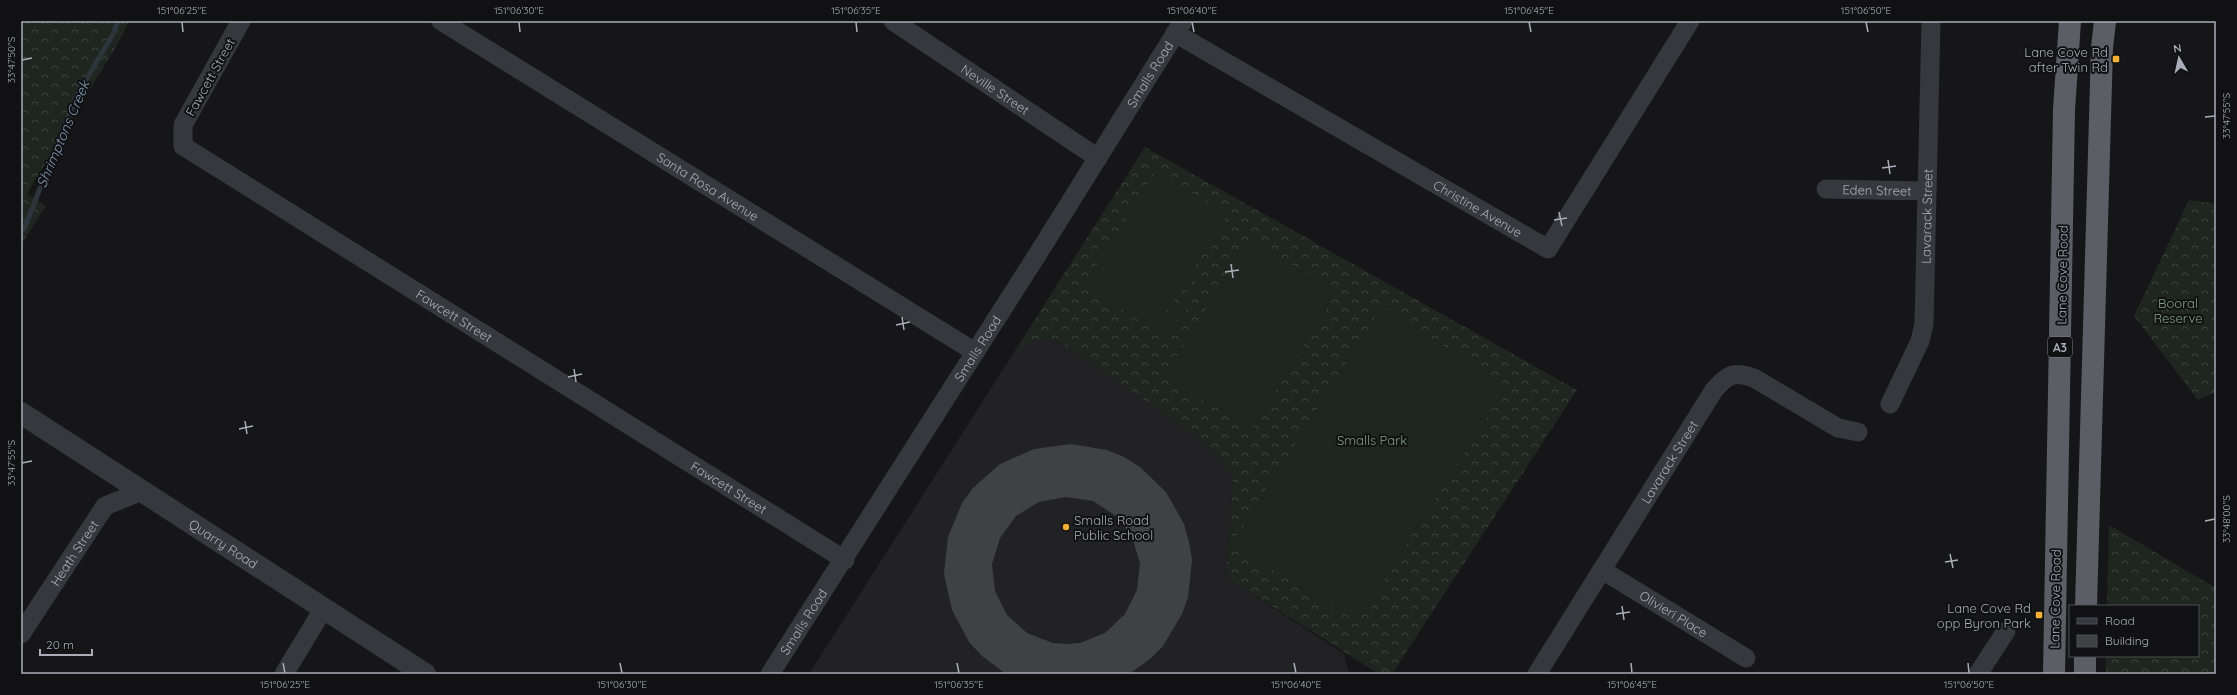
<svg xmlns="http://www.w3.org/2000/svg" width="2237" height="695" viewBox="0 0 2237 695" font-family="Quicksand,sans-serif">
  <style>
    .built { fill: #222225 }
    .forest { fill: url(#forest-crowns) }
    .pitch { fill: #1e261f }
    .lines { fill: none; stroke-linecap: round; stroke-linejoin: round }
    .stream { stroke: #2c353c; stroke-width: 5 }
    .building { fill: #404145; fill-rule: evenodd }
    .minor { stroke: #37383d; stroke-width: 19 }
    .tertiary { stroke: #37383d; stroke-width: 22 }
    .trunk { stroke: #5b5e65; stroke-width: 22 }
    .ticks { fill: none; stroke: #a8adb8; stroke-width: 1.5 }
    .poi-dot { fill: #f2b134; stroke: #111113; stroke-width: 1.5 }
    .labels { text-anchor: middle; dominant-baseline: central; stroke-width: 4; stroke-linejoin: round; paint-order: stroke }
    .shield { fill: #111113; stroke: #7b7e86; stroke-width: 1 }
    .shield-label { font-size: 12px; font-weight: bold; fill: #a8adb8 }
    .poi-label { font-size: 13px; fill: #a8adb8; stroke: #111113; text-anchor: end }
    .street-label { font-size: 13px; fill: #a8adb8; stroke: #111113 }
    .park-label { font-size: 13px; fill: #7fa381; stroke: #111113 }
    .water-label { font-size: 14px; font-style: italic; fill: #7f9bb3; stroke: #111113 }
    .neatline { fill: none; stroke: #a8adb8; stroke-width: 1.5 }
    .ticks-label { font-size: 10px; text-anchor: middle; fill: #a8adb8 }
  </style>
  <defs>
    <pattern id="forest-crowns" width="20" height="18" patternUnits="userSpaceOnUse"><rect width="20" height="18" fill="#1e261f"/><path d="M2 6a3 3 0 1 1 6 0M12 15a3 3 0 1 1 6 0" fill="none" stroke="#3c433d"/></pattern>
  </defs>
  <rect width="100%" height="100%" fill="#161618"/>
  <!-- built -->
  <polygon class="built" points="1036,340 1059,341 1199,438 1233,477 1226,577 1344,654 1349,674 809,674 1016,349"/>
  <!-- forest -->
  <g class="forest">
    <polygon points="21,21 129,21 121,38 27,194 46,206 21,245"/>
    <polygon points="1145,147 1577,390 1392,674 1379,674 1226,577 1233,477 1199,438 1059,341 1036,340 1016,349"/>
    <polygon points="2189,200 2216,204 2216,392 2198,400 2134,316"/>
    <polygon points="2109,525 2216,588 2216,674 2106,674 2106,656 2198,656 2198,606 2107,606"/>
  </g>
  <!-- pitch -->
  <g class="pitch">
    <polygon points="1156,171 1227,215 1155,330 1084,286"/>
    <polygon points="1249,239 1337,292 1252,429 1165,376"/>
    <polygon points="1199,277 1207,282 1167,334 1160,328"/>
    <polygon points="1382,307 1507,386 1357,622 1232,544"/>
  </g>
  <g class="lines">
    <!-- stream -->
    <polyline class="stream" points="24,229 76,97 113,34 118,21"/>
  </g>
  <!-- building -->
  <path class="building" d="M1071,444L1107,450L1124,457L1140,467L1166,492L1184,524L1189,542L1192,560L1188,597L1182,614L1163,646L1150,659L1129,674H1006L982,656L969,642L952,610L944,574L948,537L962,503L973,488L1000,464L1034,449ZM1066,497L1093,501L1116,516L1132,537L1140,563L1137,590L1125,614L1105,633L1080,643L1066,644L1053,643L1027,633L1007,615L995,591L992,564L1000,538L1016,516L1039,502Z"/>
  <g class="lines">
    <!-- minor -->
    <g class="minor">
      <path id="s1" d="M241,21L183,125V146L845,560"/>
      <path id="s2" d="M441,21L975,352"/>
      <path id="s3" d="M893,21L1098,158"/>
      <path id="s4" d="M1175,33L1548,249L1690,21"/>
      <path id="s5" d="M1826,189L1927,191"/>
      <path id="s6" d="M1890,404L1920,341L1924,324L1931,21"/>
      <path id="s7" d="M1602,570L1746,658"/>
      <path id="s8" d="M21,634L105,506L142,491"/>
      <polyline points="284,674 324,608"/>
      <path id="s9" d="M770,674L1039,252L1183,21"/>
      <path id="s10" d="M1537,674L1714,390C1728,374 1734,371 1754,378L1838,428L1858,432"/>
      <polyline points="1978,674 2006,631"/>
    </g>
    <!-- tertiary -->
    <path class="tertiary" id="s11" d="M21,413L425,674"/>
    <!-- trunk -->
    <g class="trunk">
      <polyline points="2086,606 2102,48 2105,21"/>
      <polyline points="2054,674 2064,110 2070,21"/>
      <polyline points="2085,674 2085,656"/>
    </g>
  </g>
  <!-- ticks -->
  <path class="ticks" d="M182,22L183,32M519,22L520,32M856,22L857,32M1192,22L1194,32M1529,22L1531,32M1866,22L1868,32M22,60L32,58M2205,117L2215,116M1888,160L1890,174M1882,168L1896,166M1559,212L1562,226M1554,220L1567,218M1231,264L1233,278M1225,272L1239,270M902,317L904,330M896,325L910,322M574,369L576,382M568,377L582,374M245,421L247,434M239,429L253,426M22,463L32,461M2205,521L2215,519M1950,554L1953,568M1945,562L1958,560M1622,606L1624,620M1616,614L1630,612M283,663L285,673M620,663L622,673M957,663L959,673M1294,663L1296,673M1631,663L1632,673M1968,663L1969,673"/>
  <!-- markers -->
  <g class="poi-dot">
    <rect x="2112" y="55" width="8" height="8" rx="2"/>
    <circle cx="1066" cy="527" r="4"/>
    <rect x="2035" y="611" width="8" height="8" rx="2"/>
  </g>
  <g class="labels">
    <!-- shield labels -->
    <rect class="shield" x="2048" y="337" width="24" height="20" rx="3"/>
    <g class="shield-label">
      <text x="2060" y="347">A3</text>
    </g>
    <!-- poi labels -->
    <g class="poi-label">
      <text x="2108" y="52">Lane Cove Rd<tspan x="2108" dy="15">after Twin Rd</tspan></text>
      <text x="1074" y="520" text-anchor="start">Smalls Road<tspan x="1074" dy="15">Public School</tspan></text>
      <text x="2031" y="608">Lane Cove Rd<tspan x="2031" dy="15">opp Byron Park</tspan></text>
    </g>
    <!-- street labels -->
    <g class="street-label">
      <text stroke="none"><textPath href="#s9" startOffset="710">Smalls Road</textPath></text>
      <text transform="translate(210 77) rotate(-61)">Fawcett Street</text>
      <text stroke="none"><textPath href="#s3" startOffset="123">Neville Street</textPath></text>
      <text stroke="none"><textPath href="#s2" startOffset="314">Santa Rosa Avenue</textPath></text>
      <text stroke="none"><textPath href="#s5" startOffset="51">Eden Street</textPath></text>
      <text stroke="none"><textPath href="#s4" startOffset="350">Christine Avenue</textPath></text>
      <text stroke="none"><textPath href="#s6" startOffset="195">Lavarack Street</textPath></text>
      <text transform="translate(2062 275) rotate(-89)">Lane Cove Road</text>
      <text stroke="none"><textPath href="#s1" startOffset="460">Fawcett Street</textPath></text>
      <text stroke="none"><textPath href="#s9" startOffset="386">Smalls Road</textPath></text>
      <text stroke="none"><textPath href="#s10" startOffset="250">Lavarack Street</textPath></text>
      <text stroke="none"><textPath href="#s1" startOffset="784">Fawcett Street</textPath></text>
      <text stroke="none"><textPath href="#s11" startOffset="241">Quarry Road</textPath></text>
      <text stroke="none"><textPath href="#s8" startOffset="97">Heath Street</textPath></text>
      <text transform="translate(2055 599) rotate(-89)">Lane Cove Road</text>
      <text stroke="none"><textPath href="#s7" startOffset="84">Olivieri Place</textPath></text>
      <text stroke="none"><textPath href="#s9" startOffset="62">Smalls Road</textPath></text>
    </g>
    <!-- park labels -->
    <g class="park-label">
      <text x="2178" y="303">Booral<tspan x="2178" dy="15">Reserve</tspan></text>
      <text x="1372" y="440">Smalls Park</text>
    </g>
    <!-- water labels -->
    <g class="water-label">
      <text transform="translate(63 134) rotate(-67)">Shrimptons Creek</text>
    </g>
  </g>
  <!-- border -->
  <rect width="2237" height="695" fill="none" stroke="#111113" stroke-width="44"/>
  <!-- legend -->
  <rect x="2069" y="605" width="130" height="52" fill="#111113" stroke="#4d4f55"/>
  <rect x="2077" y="618" width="20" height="6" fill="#37383d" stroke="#4d4f55"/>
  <text x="2105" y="625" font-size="12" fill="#a8adb8">Road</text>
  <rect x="2077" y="635" width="20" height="12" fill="#404145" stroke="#4d4f55"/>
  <text x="2105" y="645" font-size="12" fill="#a8adb8">Building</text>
  <!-- north arrow -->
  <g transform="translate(2179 58) rotate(351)" stroke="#111113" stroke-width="3" paint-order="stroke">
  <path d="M0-3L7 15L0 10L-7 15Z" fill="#a8adb8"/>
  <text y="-6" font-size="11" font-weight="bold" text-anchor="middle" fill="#a8adb8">N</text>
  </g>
  <!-- scale -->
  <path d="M40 649v6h52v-6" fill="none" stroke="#a8adb8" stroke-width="2"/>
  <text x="46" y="649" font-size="12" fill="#a8adb8" stroke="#111113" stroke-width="3" paint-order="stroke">20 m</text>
  <rect x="22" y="22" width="2193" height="651" class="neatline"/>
  <g class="ticks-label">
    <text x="182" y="14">151°06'25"E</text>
    <text x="519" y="14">151°06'30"E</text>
    <text x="856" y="14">151°06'35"E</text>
    <text x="1192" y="14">151°06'40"E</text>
    <text x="1529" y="14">151°06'45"E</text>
    <text x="1866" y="14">151°06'50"E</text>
    <text transform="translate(11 60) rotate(-90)" y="4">33°47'50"S</text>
    <text transform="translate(2226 116) rotate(-90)" y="4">33°47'55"S</text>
    <text transform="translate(11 463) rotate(-90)" y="4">33°47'55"S</text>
    <text transform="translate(2226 519) rotate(-90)" y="4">33°48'00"S</text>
    <text x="285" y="688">151°06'25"E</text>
    <text x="622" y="688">151°06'30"E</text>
    <text x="959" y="688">151°06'35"E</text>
    <text x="1296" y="688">151°06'40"E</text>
    <text x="1632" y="688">151°06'45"E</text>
    <text x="1969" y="688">151°06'50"E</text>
  </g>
</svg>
